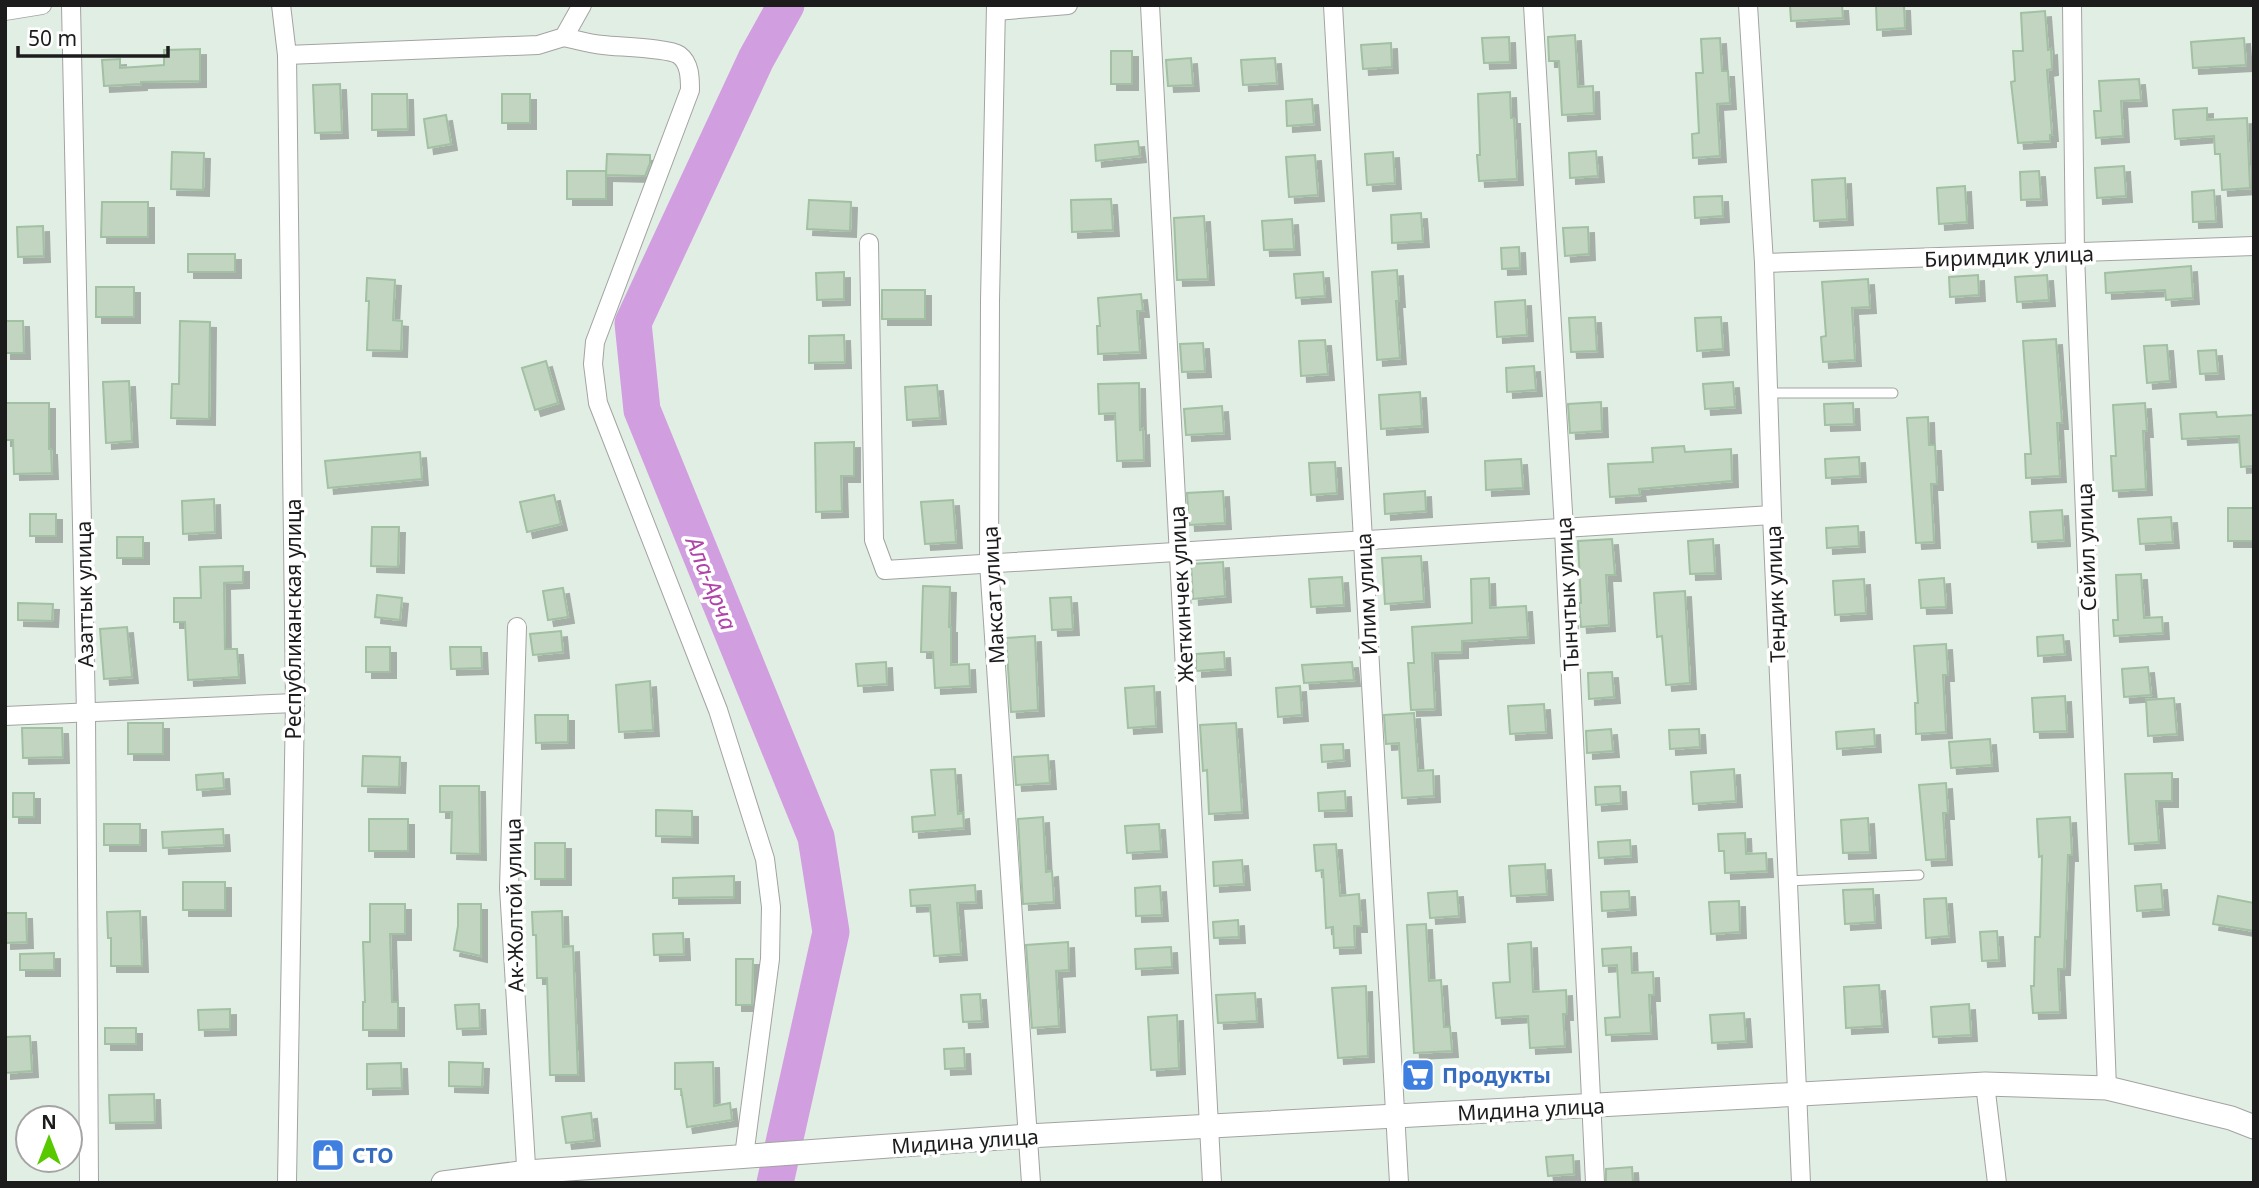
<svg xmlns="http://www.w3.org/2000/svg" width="2259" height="1188" viewBox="0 0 2259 1188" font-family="'Noto Sans',sans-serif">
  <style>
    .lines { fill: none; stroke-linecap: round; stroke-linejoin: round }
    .river { stroke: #d19edf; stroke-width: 37 }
    .building { fill: #c1d5c1; stroke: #a2c0a2; stroke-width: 2; filter: url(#shadow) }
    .service-casing { stroke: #a3a3a3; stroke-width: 11 }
    .minor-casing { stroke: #a3a3a3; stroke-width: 20 }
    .tertiary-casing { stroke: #a3a3a3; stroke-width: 25 }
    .service { stroke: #fff; stroke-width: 9 }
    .minor { stroke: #fff; stroke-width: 18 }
    .tertiary { stroke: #fff; stroke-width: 23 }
    .labels { text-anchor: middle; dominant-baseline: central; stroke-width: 7; stroke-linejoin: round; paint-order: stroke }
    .street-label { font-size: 21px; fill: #1c1c1c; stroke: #fff }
    .shop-label { font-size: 21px; font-weight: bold; fill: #366cbe; stroke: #fff; text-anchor: start }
    .water-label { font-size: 23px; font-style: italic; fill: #b044a9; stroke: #fff }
  </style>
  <defs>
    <filter id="shadow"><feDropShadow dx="6" dy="6" stdDeviation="0" flood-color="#0004"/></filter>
  </defs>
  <rect width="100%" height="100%" fill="#e1eee4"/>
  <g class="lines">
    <!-- river -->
    <polyline class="river" points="775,1183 831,932 816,837 642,410 633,323 756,59 786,5"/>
  </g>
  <!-- building -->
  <g class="building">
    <polygon points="1790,5 1842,5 1843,18 1791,21"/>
    <polygon points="1876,5 1904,5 1905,28 1877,30"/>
    <polygon points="2045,11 2048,50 2051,49 2052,69 2047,70 2052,135 2050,135 2050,141 2018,143 2011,82 2015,81 2013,51 2023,51 2021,13"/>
    <polygon points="1575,35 1578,87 1593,86 1594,113 1562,115 1559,61 1549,61 1548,37"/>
    <polygon points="1509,37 1510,62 1484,63 1482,38"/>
    <polygon points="1720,38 1722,71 1728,71 1730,103 1717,104 1720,156 1693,158 1692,134 1699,133 1696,73 1703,73 1701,39"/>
    <polygon points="2244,38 2246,65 2193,68 2191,42"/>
    <polygon points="1391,43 1392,67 1363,69 1361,45"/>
    <polygon points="200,49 200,81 141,82 141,84 104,86 102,60 120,59 120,68 164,65 164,50"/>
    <rect x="1111" y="51" width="21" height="33"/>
    <polygon points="1191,58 1193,85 1168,86 1166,60"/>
    <polygon points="1275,58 1277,83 1243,85 1241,60"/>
    <polygon points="2139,79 2141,100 2121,101 2123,136 2096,138 2094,111 2101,111 2099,81"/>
    <polygon points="340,84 342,132 315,133 313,85"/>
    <polygon points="1510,92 1511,118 1514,118 1517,179 1479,181 1477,155 1480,155 1478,94"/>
    <polygon points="372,94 407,94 408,129 372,130"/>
    <rect x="502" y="94" width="28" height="29"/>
    <polygon points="1312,99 1314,124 1287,126 1286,101"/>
    <polygon points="2207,108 2207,120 2247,118 2250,188 2222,190 2220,154 2215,154 2214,136 2175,139 2173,110"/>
    <polygon points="446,115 451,144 428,148 424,119"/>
    <polygon points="1138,141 1140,156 1096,161 1095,145"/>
    <polygon points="1596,151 1598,176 1570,178 1569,153"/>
    <polygon points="172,152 204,153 203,190 171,189"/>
    <polygon points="1393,152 1395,183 1367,185 1365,154"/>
    <polygon points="607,154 650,155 650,163 645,176 606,175"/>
    <polygon points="1315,155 1318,195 1289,197 1286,157"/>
    <polygon points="2124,166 2126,196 2097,198 2095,168"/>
    <rect x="567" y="171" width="39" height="28"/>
    <polygon points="2039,171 2041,199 2021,200 2020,172"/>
    <polygon points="1845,178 1847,219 1814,221 1812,180"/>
    <polygon points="1965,186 1967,222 1939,224 1937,188"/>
    <polygon points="2214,190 2216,221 2193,222 2192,192"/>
    <polygon points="1722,196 1723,216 1695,218 1694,197"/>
    <polygon points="1111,199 1113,230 1072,232 1071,200"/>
    <polygon points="809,200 851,202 850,231 807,229"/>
    <polygon points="102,202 148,202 148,237 101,237"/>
    <polygon points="1421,213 1423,241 1392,243 1391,215"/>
    <polygon points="1204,216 1208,279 1177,280 1174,218"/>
    <polygon points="1292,219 1294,249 1264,250 1262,221"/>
    <polygon points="43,226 44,256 18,257 17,227"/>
    <polygon points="1588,227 1589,254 1565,256 1563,228"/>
    <polygon points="1519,247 1520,268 1502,269 1501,248"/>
    <rect x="188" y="254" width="47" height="18"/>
    <polygon points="2191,266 2193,298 2166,300 2165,290 2106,293 2105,273"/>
    <polygon points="1397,270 1399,301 1396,301 1400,358 1377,360 1372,272"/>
    <polygon points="844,272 844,299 817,300 816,273"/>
    <polygon points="1323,272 1325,296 1296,298 1294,274"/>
    <polygon points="1978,275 1979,295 1950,297 1949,277"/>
    <polygon points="2047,275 2049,300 2017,302 2015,277"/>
    <polygon points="367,278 395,280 393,320 402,321 401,351 367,350 369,301 366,301"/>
    <polygon points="1868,279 1870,307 1852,308 1855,360 1823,362 1821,337 1826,336 1822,282"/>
    <rect x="96" y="287" width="38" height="30"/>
    <rect x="882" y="290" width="43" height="29"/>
    <polygon points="1141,294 1143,311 1137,311 1140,352 1098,354 1097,326 1100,326 1098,298"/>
    <polygon points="1525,300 1527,335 1497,337 1495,302"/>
    <polygon points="1595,317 1597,351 1571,352 1569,318"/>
    <polygon points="1721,317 1723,349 1697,351 1695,318"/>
    <polygon points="5,321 23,321 24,353 5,353"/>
    <polygon points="180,321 210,322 209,419 171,418 172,384 179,384"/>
    <polygon points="844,335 845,362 809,363 809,336"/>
    <polygon points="2056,339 2062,423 2057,423 2060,476 2026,478 2025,454 2031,454 2023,341"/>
    <polygon points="1325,340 1328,374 1301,376 1299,341"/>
    <polygon points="1203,343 1205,371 1182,372 1180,344"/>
    <polygon points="2167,345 2170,381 2147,383 2144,346"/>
    <polygon points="2216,350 2218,373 2200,374 2198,351"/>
    <polygon points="546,361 558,403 535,410 522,368"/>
    <polygon points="1534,366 1536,390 1507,392 1506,368"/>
    <polygon points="129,381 132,441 106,443 103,382"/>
    <polygon points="1733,382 1735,407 1705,409 1703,384"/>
    <polygon points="1139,383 1140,430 1143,429 1144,460 1117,461 1115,413 1099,414 1098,384"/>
    <polygon points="937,385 940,418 907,420 905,387"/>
    <polygon points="1420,392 1422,426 1381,429 1379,395"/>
    <polygon points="1601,402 1602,431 1570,433 1568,404"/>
    <polygon points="5,403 49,403 49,449 51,449 52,473 14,474 13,440 5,440"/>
    <polygon points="1853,403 1854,424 1825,425 1824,404"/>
    <polygon points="2145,403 2147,431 2143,431 2146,489 2113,491 2111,456 2116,456 2113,405"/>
    <polygon points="1222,406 1224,433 1186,435 1184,409"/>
    <polygon points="2216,412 2217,417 2254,415 2254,466 2241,467 2239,436 2182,439 2180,414"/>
    <polygon points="1928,417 1929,445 1935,445 1937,484 1931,484 1934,542 1916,543 1907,418"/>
    <polygon points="854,442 854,476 841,476 842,511 816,512 815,443"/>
    <polygon points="1684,446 1685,452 1731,449 1732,481 1639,489 1640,495 1610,497 1608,464 1653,462 1652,448"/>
    <polygon points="420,452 422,479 328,488 325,461"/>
    <polygon points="1859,457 1860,476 1826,478 1825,459"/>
    <polygon points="1521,459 1523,488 1486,490 1485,461"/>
    <polygon points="1335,462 1337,493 1311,495 1309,463"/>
    <polygon points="1223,491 1225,523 1189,525 1187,493"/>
    <polygon points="1425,491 1426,511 1385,514 1384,494"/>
    <polygon points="554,495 561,524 527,532 520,502"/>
    <polygon points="214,499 215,532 183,534 182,501"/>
    <polygon points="953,500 956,542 925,544 921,502"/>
    <rect x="2228" y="508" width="26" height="33"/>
    <polygon points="2062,510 2064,540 2032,542 2030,512"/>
    <rect x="30" y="514" width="26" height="22"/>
    <polygon points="2171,517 2173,542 2140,544 2138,519"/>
    <polygon points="1858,526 1859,546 1827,548 1826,528"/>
    <polygon points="372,527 399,527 398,567 371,566"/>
    <rect x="117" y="537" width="26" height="21"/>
    <polygon points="1612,539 1615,575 1606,575 1609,625 1581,627 1579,603 1581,603 1578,541"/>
    <polygon points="1713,539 1715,573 1690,574 1688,541"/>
    <polygon points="1421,556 1424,601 1385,604 1382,558"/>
    <polygon points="1223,562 1225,596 1193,599 1191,564"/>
    <polygon points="243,566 243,582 224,583 225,649 237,649 239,677 188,680 185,622 174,622 174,598 201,598 200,567"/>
    <polygon points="2141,574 2144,618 2162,617 2163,633 2114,636 2113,620 2118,620 2116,575"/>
    <polygon points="1342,577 1344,605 1311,607 1309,579"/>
    <polygon points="1489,578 1490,608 1526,606 1528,637 1462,641 1462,652 1432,653 1435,709 1411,710 1408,663 1414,663 1412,627 1472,623 1471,579"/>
    <polygon points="1944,578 1946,607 1921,608 1919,580"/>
    <polygon points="1864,579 1866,613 1835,615 1833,581"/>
    <polygon points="923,586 950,587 949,627 951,627 951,665 969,664 970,686 935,688 933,652 921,652"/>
    <polygon points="563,588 568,617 548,620 543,591"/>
    <polygon points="1685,591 1690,683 1666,685 1662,636 1657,637 1654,593"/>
    <polygon points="377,595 402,598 400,620 375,617"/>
    <polygon points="1071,597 1073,629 1052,630 1050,598"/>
    <polygon points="18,603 53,604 52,621 18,620"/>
    <polygon points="127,627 132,677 104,679 100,629"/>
    <polygon points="561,631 563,652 533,655 530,634"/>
    <polygon points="2063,635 2065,654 2038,656 2037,637"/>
    <polygon points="1035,636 1038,710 1011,712 1006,638"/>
    <polygon points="1946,644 1948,675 1943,675 1946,732 1916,734 1915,703 1918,703 1914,646"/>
    <rect x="366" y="647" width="24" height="25"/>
    <polygon points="450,647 481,647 482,668 451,669"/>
    <polygon points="1224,652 1225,669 1196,671 1196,654"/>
    <polygon points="886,662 887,684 858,686 856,664"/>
    <polygon points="1352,662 1354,680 1304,683 1302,665"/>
    <polygon points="2148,667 2151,695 2124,697 2122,669"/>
    <polygon points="1612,672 1614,697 1589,699 1588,673"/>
    <polygon points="650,681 653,730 619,732 616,685"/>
    <polygon points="1154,686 1156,726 1128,728 1125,688"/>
    <polygon points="1300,686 1302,715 1278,717 1276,688"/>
    <polygon points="2065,696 2067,731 2034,732 2032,698"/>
    <polygon points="2174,698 2177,734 2148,736 2146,700"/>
    <polygon points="1544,704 1546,732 1510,734 1508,706"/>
    <polygon points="1414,713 1418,771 1433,770 1434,796 1402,798 1399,743 1386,744 1384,715"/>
    <polygon points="535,715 568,715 568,742 536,743"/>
    <rect x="128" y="723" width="35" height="31"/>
    <polygon points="1236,723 1242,812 1209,814 1207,770 1203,771 1200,725"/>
    <polygon points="22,728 62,728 63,757 23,758"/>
    <polygon points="1611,729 1613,751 1587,753 1586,731"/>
    <polygon points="1699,729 1700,747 1670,749 1669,730"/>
    <polygon points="1874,729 1875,746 1837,749 1836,732"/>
    <polygon points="1990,739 1992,765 1951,768 1949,742"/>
    <polygon points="1343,744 1344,760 1322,762 1321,745"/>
    <polygon points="1048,755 1050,783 1016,785 1014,757"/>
    <polygon points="363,756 400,757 399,787 362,786"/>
    <polygon points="955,769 958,814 963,813 964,828 913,832 912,817 935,815 931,770"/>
    <polygon points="1734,769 1736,801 1693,804 1691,772"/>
    <polygon points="223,773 224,788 197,790 196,775"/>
    <polygon points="2172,773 2172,801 2156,801 2159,842 2129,844 2125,774"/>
    <polygon points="1946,783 1948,813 1943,813 1946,859 1926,860 1919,785"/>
    <polygon points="440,786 479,786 480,854 451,853 452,812 440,812"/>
    <polygon points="1620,786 1621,803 1596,805 1595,787"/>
    <polygon points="1345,791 1346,810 1319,811 1318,793"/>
    <rect x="13" y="793" width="21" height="24"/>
    <polygon points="656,810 692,811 692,837 656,836"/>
    <polygon points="1043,817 1046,872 1052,871 1054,902 1023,904 1018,819"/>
    <polygon points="2070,817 2072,855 2068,855 2064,969 2058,969 2060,1012 2033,1013 2031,986 2034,986 2035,937 2040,937 2042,856 2039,857 2037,819"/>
    <polygon points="1868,818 1870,852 1843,853 1841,820"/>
    <rect x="369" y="819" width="39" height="32"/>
    <rect x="104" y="824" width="36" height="21"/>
    <polygon points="1159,824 1161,851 1127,853 1125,826"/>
    <polygon points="223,829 224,845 163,848 162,832"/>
    <polygon points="1745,833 1746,854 1766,853 1767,871 1725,873 1724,851 1719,851 1718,834"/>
    <polygon points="1630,840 1631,856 1599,858 1598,842"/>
    <rect x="535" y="843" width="30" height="36"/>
    <polygon points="1336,844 1340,896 1359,894 1361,926 1354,926 1355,947 1334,948 1333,927 1326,928 1323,870 1316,871 1314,845"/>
    <polygon points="1242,860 1244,884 1214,886 1213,862"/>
    <polygon points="1545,864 1547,894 1511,896 1509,866"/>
    <polygon points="734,876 734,897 673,898 673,878"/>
    <rect x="183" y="882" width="42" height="28"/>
    <polygon points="2161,884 2163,909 2137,911 2135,886"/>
    <polygon points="975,885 976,902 957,903 961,954 934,956 930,905 911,906 910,890"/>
    <polygon points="1160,886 1162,915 1136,916 1135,888"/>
    <polygon points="1873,889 1875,922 1845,924 1843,890"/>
    <polygon points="1457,891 1459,916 1430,918 1428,893"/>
    <polygon points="1629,891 1630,909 1602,911 1601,892"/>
    <polygon points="2218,896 2254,903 2254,931 2213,924"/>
    <polygon points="1946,898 1949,936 1926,938 1924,899"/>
    <polygon points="1739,901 1740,932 1711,934 1709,902"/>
    <polygon points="370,904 405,904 405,934 390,934 392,1002 398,1002 398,1030 363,1030 363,1002 365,1002 363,942 370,942"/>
    <polygon points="458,904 481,904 481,956 454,950 458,926"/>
    <polygon points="140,911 142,966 111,966 111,938 108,938 107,912"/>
    <polygon points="562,911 563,947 573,946 578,1075 550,1075 547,978 537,978 536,935 533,935 532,912"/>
    <polygon points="5,913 26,913 27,942 5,943"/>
    <polygon points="1238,920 1239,937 1214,938 1213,922"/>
    <polygon points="1426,924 1429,981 1441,980 1444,1027 1450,1027 1452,1051 1414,1053 1407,925"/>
    <polygon points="1997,931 1999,960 1982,961 1980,932"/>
    <polygon points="683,933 684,954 654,955 653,934"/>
    <polygon points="1068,942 1069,970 1056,971 1059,1026 1032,1028 1026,945"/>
    <polygon points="1531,942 1533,992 1566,990 1567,1014 1563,1014 1565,1046 1530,1048 1528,1016 1496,1018 1493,983 1510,982 1508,944"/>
    <polygon points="1171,947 1172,967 1136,969 1135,949"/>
    <polygon points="1631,947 1632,973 1653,972 1654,995 1649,995 1651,1033 1606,1035 1605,1018 1620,1017 1617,965 1603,966 1602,949"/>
    <polygon points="54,953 54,970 20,970 20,954"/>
    <polygon points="736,959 753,959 752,1005 736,1005"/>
    <polygon points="1879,985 1882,1026 1846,1028 1844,987"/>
    <polygon points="1366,986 1368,1056 1338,1058 1332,988"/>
    <polygon points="1255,993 1257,1021 1218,1023 1216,995"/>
    <polygon points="980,994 982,1021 963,1022 961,995"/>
    <polygon points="479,1004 480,1028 457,1029 455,1005"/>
    <polygon points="1969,1004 1971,1035 1933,1037 1931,1007"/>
    <polygon points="230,1009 230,1029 199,1030 198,1010"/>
    <polygon points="1744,1013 1746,1041 1712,1043 1710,1015"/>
    <polygon points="1177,1015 1179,1068 1151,1070 1148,1017"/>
    <rect x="105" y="1028" width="31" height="16"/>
    <polygon points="30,1036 32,1071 5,1073 5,1037"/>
    <polygon points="964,1048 965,1068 945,1069 944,1049"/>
    <polygon points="449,1062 483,1063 482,1087 449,1086"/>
    <polygon points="713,1062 714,1106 730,1103 732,1120 687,1127 681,1089 675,1089 675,1063"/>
    <polygon points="401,1063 402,1088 367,1089 367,1064"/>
    <polygon points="154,1094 155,1122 110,1123 109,1095"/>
    <polygon points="591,1113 594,1140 566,1143 562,1117"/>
    <polygon points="1573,1155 1574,1174 1548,1176 1546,1157"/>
    <polygon points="1632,1167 1633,1183 1606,1183 1606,1169"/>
  </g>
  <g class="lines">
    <defs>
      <g id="service">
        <polyline points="1768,393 1893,393"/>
        <polyline points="1787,881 1919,875"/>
      </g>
      <g id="minor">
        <polyline points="71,5 86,714 89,1183"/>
        <polyline points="281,5 287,55 538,45 564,37 582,5"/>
        <polyline points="996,5 990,301 989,563 1031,1183"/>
        <polyline points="1150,5 1212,1183"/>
        <polyline points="1333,5 1399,1183"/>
        <polyline points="1533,5 1564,529 1595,1183"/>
        <polyline points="1748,5 1764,263 1772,515 1801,1183"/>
        <polyline points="2072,5 2075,254 2107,1088"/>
        <polyline points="5,11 42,5"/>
        <polyline points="996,11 1068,5"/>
        <path d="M564,37C577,40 590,44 603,45C619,47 669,48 679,55C690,63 690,78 690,90L595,342L593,364L598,403L718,710L765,859L771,907L770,959L744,1156"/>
        <polyline points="869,243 874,540 885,570 1772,515"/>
        <polyline points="1764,263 2254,246"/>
        <polyline points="517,627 509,888 527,1182"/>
        <polyline points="5,716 295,703"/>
        <polyline points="1985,1084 1997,1183"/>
        <polyline points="287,1183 295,703 287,55"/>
      </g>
      <polyline id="tertiary" points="443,1183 527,1172 1028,1136 1985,1084 2107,1088 2231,1118 2254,1127"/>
    </defs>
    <!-- service casing -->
    <use href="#service" class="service-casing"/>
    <!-- minor casing -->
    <use href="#minor" class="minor-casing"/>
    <!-- tertiary casing -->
    <use href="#tertiary" class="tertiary-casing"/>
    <!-- service -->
    <use href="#service" class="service"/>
    <!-- minor -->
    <use href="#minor" class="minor"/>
    <!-- tertiary -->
    <use href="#tertiary" class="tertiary"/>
  </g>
  <!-- icons -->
  <defs>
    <symbol id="supermarket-square" viewBox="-11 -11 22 22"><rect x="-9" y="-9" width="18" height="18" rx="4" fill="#3f7fe0" stroke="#fff"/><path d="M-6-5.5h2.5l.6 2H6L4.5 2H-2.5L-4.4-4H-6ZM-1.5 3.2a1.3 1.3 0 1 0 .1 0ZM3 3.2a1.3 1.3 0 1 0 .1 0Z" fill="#fff"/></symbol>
    <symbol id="shop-square" viewBox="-11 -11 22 22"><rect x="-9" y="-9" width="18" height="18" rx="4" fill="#3f7fe0" stroke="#fff"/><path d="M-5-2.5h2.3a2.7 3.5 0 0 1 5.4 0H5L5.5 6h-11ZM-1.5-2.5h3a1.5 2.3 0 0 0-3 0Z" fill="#fff"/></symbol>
  </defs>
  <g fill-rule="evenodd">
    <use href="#supermarket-square" x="1399" y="1056" width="38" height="38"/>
    <use href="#shop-square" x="309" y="1136" width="38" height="38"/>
  </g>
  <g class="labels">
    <!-- street labels -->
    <g class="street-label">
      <text transform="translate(2009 256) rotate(-2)">Биримдик улица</text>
      <text transform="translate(2086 547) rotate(-92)">Сейил улица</text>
      <text transform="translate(84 594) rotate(-91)">Азаттык улица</text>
      <text transform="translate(1181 594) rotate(-93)">Жеткинчек улица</text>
      <text transform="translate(1366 594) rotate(-93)">Илим улица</text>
      <text transform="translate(1567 594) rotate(-93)">Тынчтык улица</text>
      <text transform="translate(1775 594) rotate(-92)">Тендик улица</text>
      <text transform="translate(993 595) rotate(-93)">Максат улица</text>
      <text transform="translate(293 619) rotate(-90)">Республиканская улица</text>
      <text transform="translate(514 905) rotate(-91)">Ак-Жолтой улица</text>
      <text transform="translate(1531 1109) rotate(-3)">Мидина улица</text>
      <text transform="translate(965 1141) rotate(-4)">Мидина улица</text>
    </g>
    <!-- shop labels -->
    <g class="shop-label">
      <text x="1442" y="1075">Продукты</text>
      <text x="352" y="1155">СТО</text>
    </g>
    <!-- water labels -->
    <g class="water-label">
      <text transform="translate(712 583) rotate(68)">Ала-Арча</text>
    </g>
  </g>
  <!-- border -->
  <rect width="2259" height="1188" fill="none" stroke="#1c1c1c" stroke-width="14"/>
  <!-- north arrow -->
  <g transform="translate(49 1139)"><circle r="33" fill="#ffffff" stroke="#a4a4a4" stroke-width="2"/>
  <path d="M0-5L12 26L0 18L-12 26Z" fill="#58c800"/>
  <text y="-10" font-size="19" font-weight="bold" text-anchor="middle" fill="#1c1c1c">N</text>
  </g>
  <!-- scale -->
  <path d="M18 46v10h150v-10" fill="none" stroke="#1c1c1c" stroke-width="3.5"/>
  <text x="28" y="46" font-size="21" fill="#1c1c1c" stroke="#ffffff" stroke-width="5" paint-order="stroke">50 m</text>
</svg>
